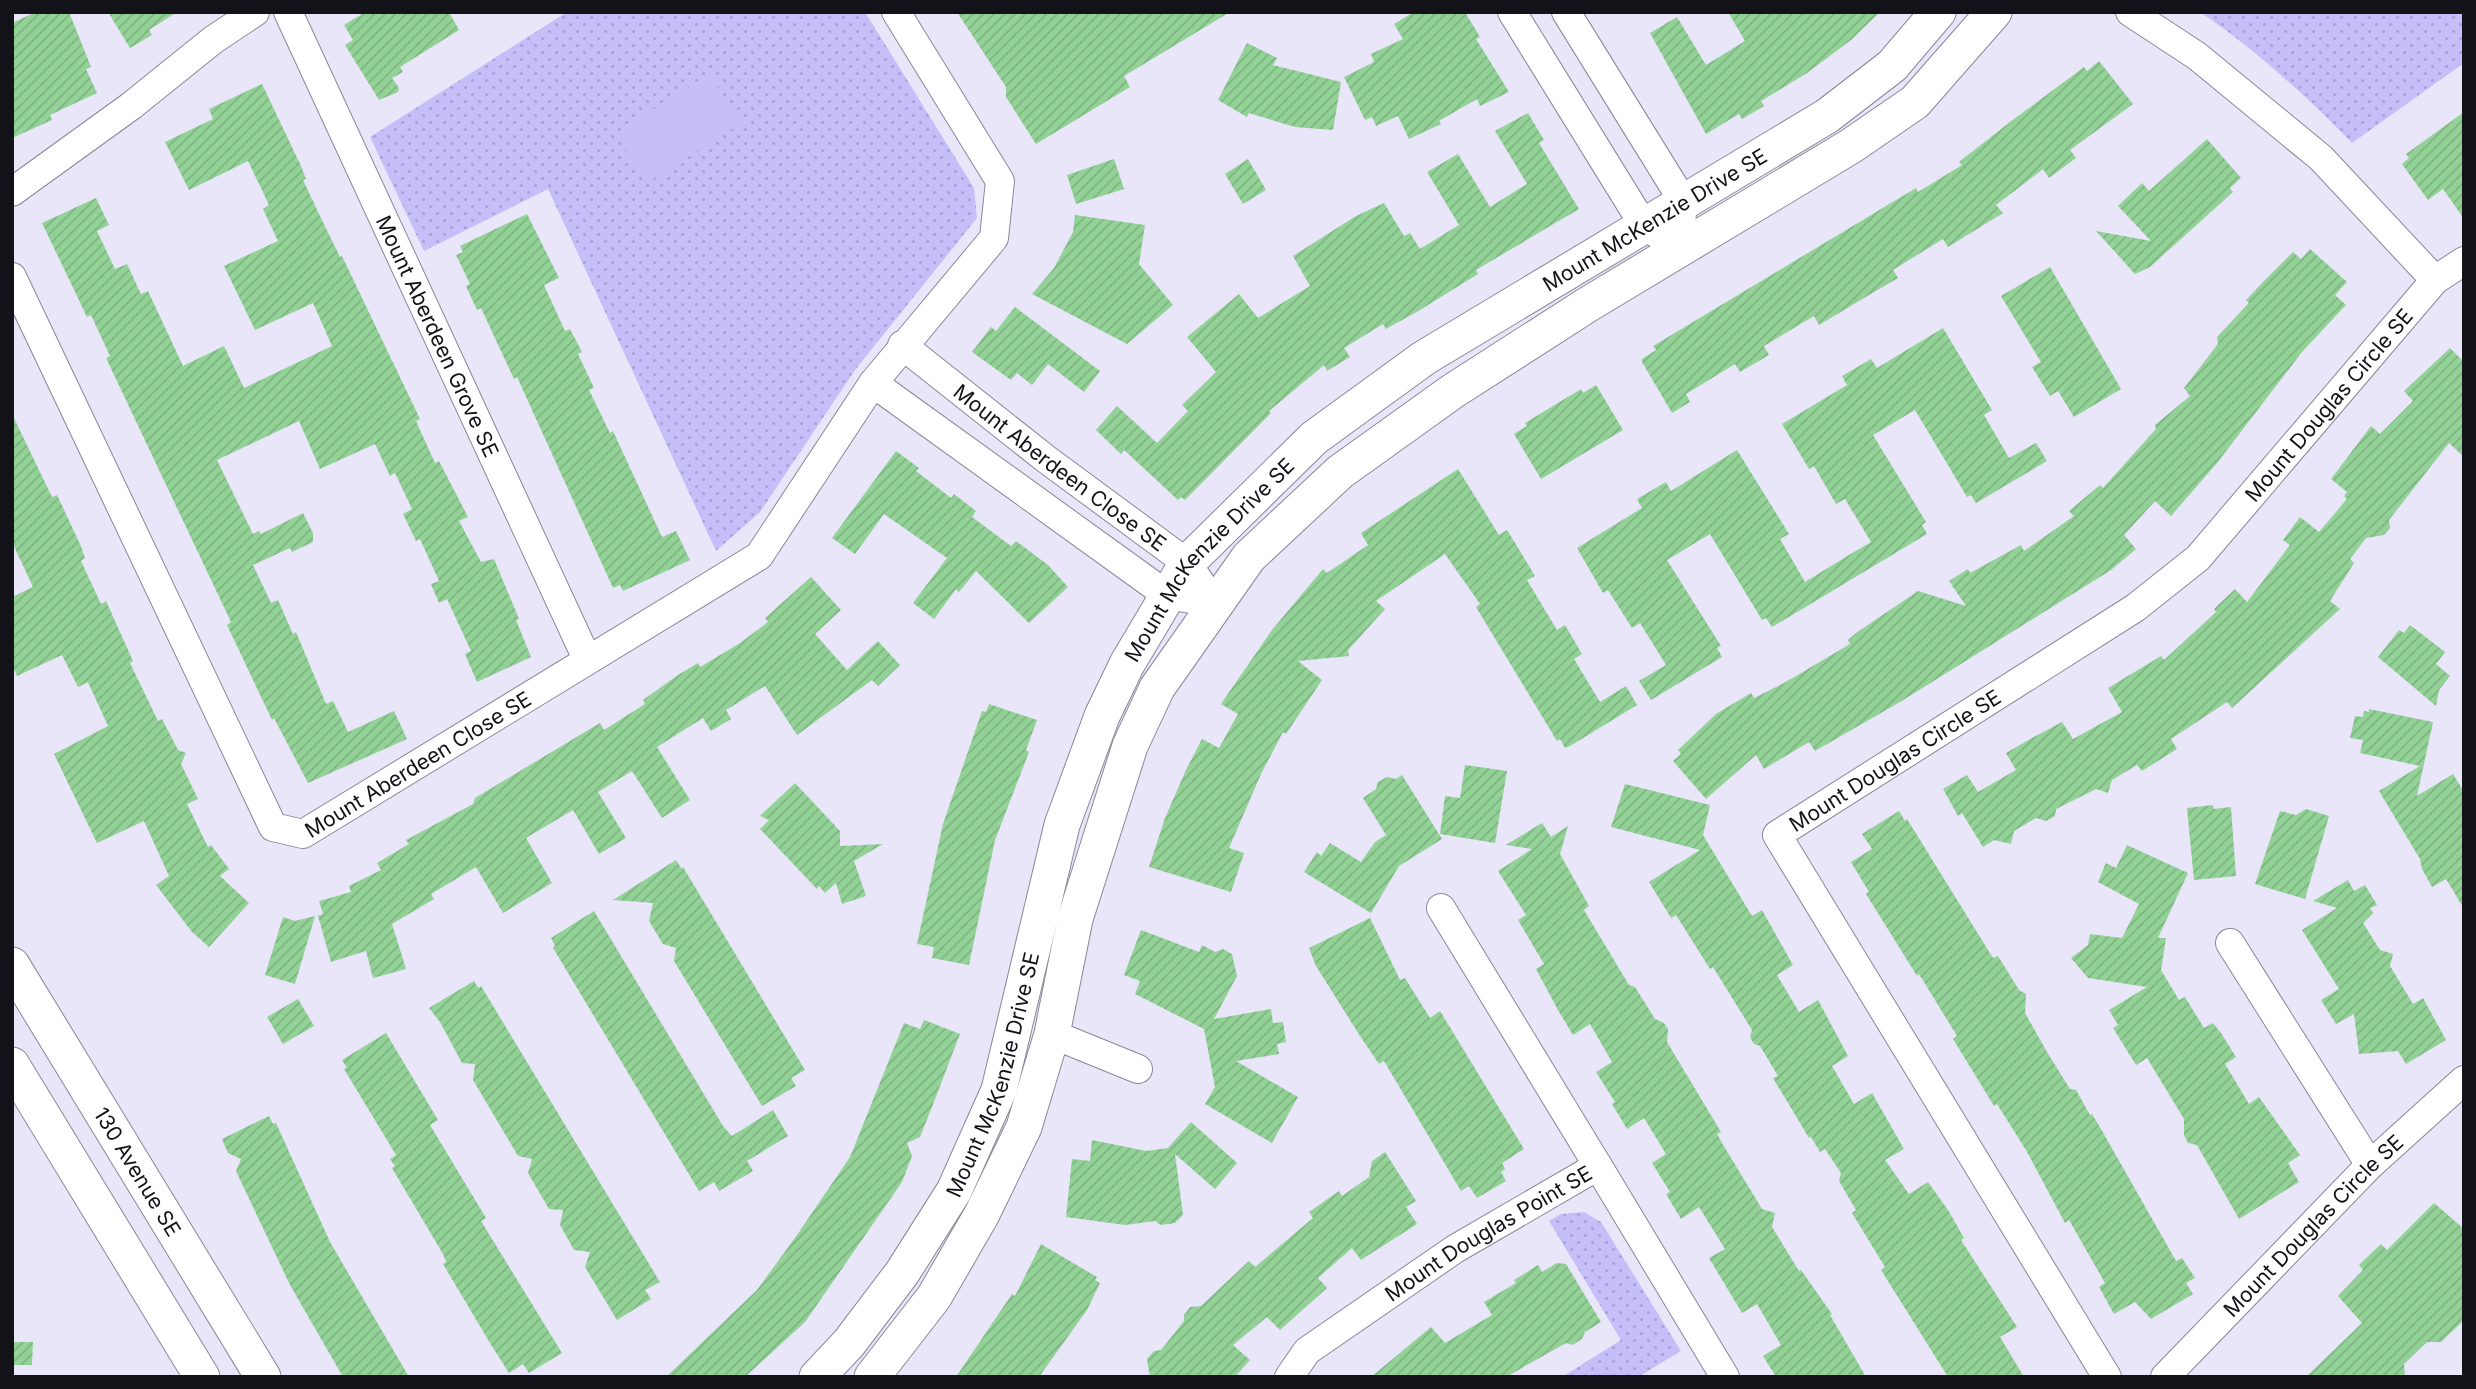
<svg xmlns="http://www.w3.org/2000/svg" width="2476" height="1389" viewBox="0 0 2476 1389" font-family="Inter,sans-serif">
  <style>
    .grass { fill: url(#grass-dots) }
    .pitch { fill: #c6bef8 }
    .building { fill: url(#building-hatch) }
    .lines { fill: none; stroke-linecap: round; stroke-linejoin: round }
    .minor-casing { stroke: #898798; stroke-width: 30 }
    .tertiary-casing { stroke: #898798; stroke-width: 37 }
    .minor { stroke: #fff; stroke-width: 28 }
    .tertiary { stroke: #fff; stroke-width: 35 }
    .labels { text-anchor: middle; dominant-baseline: central; stroke-width: 6; stroke-linejoin: round; paint-order: stroke }
    .street-label { font-size: 21px; fill: #131219; stroke: #f6f5fd }
  </style>
  <defs>
    <pattern id="grass-dots" width="8" height="8" patternUnits="userSpaceOnUse" patternTransform="scale(1.75)"><rect width="8" height="8" fill="#c6bef8"/><path d="M2 2h.1M6 6h.1" fill="none" stroke="#a9a2d4" stroke-width="1.8" stroke-linecap="round"/></pattern>
    <pattern id="building-hatch" width="6" height="6" patternUnits="userSpaceOnUse" patternTransform="scale(1.75)"><rect width="6" height="6" fill="#93d297"/><path d="M-1 1l2-2M0 6l6-6M5 7l2-2" fill="none" stroke="#7eb382"/></pattern>
  </defs>
  <rect width="100%" height="100%" fill="#e9e6fa"/>
  <!-- grass -->
  <g class="grass">
    <polygon points="567,12 865,12 974,188 977,218 855,370 760,512 716,551 548,189 424,251 370,137"/>
    <path d="M2200,12H2464V63L2352,143C2305,95 2256,50 2200,12Z"/>
    <polygon points="1584,1212 1601,1222 1681,1351 1638,1377 1562,1377 1621,1340 1549,1221 1561,1214"/>
  </g>
  <!-- pitch -->
  <polygon class="pitch" points="709,74 741,123 647,183 615,134"/>
  <!-- building -->
  <g class="building">
    <polygon points="36,12 69,12 91,67 86,69 97,93 50,115 52,120 12,138 12,23"/>
    <polygon points="108,12 177,12 149,30 152,35 130,48"/>
    <polygon points="365,12 449,12 459,30 400,67 403,72 392,78 399,88 398,92 379,100 345,45 353,40 344,25"/>
    <polygon points="957,12 1230,12 1124,76 1130,87 1036,144 1006,97 1006,87"/>
    <polygon points="1414,12 1465,12 1480,37 1476,39 1509,92 1480,106 1477,99 1439,121 1441,124 1409,139 1398,116 1376,126 1372,117 1365,120 1344,77 1374,62 1371,54 1403,39 1394,24"/>
    <polygon points="1728,12 1880,12 1851,40 1807,73 1761,101 1764,106 1742,119 1739,114 1706,134 1650,33 1677,17 1706,65 1745,41"/>
    <polygon points="1247,43 1277,58 1273,65 1341,82 1333,130 1295,127 1249,113 1247,117 1218,100"/>
    <polygon points="2099,61 2133,104 2070,150 2076,158 2049,178 2043,169 1996,205 2003,213 1948,247 1943,239 1893,270 1898,278 1869,295 1819,325 1814,316 1764,346 1769,355 1740,372 1735,364 1686,394 1690,402 1672,413 1642,362 1642,359 1656,350 1653,346 1916,188 1918,192 1962,165 1959,162 2010,122 2084,67 2087,71"/>
    <polygon points="262,84 301,166 306,179 303,180 320,216 340,257 342,256 420,419 416,421 435,463 439,461 468,517 459,521 481,562 494,559 519,619 516,620 531,657 477,682 465,654 471,651 447,599 439,603 431,584 439,581 420,539 416,541 403,514 412,509 395,473 390,476 375,444 320,469 299,421 217,460 253,534 259,531 261,534 303,513 313,533 313,542 292,552 290,548 253,565 271,603 278,600 293,634 296,632 326,704 333,701 348,732 394,711 407,739 308,783 274,718 272,720 227,625 231,622 106,358 110,356 91,315 87,317 42,223 96,198 109,225 97,231 115,269 127,264 141,294 148,291 183,366 224,346 244,388 332,346 313,303 255,330 224,266 278,241 263,209 269,205 248,161 189,190 165,142 213,119 209,109"/>
    <polygon points="2464,112 2464,219 2443,189 2428,200 2402,164 2409,158 2406,154"/>
    <polygon points="1528,113 1544,140 1539,143 1579,209 1476,270 1478,274 1420,310 1386,329 1383,324 1344,348 1350,357 1327,371 1324,365 1269,411 1271,413 1185,500 1181,497 1178,500 1124,450 1121,454 1096,430 1117,406 1157,443 1188,411 1182,405 1216,372 1187,337 1239,294 1258,318 1310,286 1293,256 1356,216 1384,203 1404,236 1410,233 1420,249 1459,225 1427,172 1458,154 1490,207 1527,184 1495,131"/>
    <polygon points="2207,139 2241,178 2230,188 2233,192 2150,267 2135,274 2096,231 2151,241 2118,206 2142,183 2149,191"/>
    <polygon points="1114,159 1124,189 1076,204 1067,175"/>
    <polygon points="1248,159 1266,190 1243,204 1225,174"/>
    <polygon points="527,214 559,278 544,285 565,331 570,329 582,352 578,354 594,388 589,390 610,433 613,431 662,537 676,531 690,560 623,591 620,585 613,588 517,377 514,379 481,308 477,310 466,286 470,284 456,255 463,252 460,246"/>
    <polygon points="1075,215 1145,225 1139,264 1173,305 1127,344 1032,294 1054,268 1073,232"/>
    <polygon points="2310,249 2347,282 2335,295 2346,305 2302,352 2217,463 2171,516 2155,501 2124,535 2136,549 2111,570 1900,702 1815,751 1809,742 1764,769 1756,755 1706,799 1673,761 1681,754 1678,750 1716,714 1751,693 1754,698 1784,683 1850,644 1848,640 1856,633 1918,591 1966,606 1949,581 1968,569 1970,573 2021,545 2024,551 2074,516 2069,511 2100,485 2103,488 2156,429 2155,425 2190,396 2184,388 2218,344 2217,337 2249,303 2246,300 2264,281 2293,252 2301,259"/>
    <polygon points="2050,267 2121,389 2074,417 2058,391 2050,396 2032,367 2041,362 2001,296"/>
    <polygon points="1015,307 1100,371 1084,392 1048,364 1032,385 1017,373 1011,380 972,352 991,327 996,331"/>
    <polygon points="1943,328 1992,410 1984,415 2009,458 2036,443 2047,461 1976,503 1971,495 1967,497 1915,410 1873,435 1926,522 1922,525 1927,534 1772,627 1766,618 1762,620 1710,534 1667,560 1721,646 1717,648 1722,657 1651,700 1639,681 1666,665 1640,623 1632,628 1608,590 1603,593 1577,548 1642,508 1637,499 1666,482 1671,491 1737,450 1789,534 1780,539 1805,582 1844,558 1871,542 1845,499 1836,504 1814,466 1809,469 1782,424 1847,385 1842,376 1871,359 1877,368"/>
    <polygon points="2450,348 2464,362 2464,457 2449,443 2389,520 2390,528 2384,535 2366,538 2350,559 2354,563 2330,601 2340,609 2232,708 2227,702 2171,739 2177,749 2142,771 2137,765 2112,780 2108,793 2096,789 2056,809 2055,816 2046,821 2036,818 2014,831 2011,844 1994,840 1983,847 1962,813 1958,816 1943,789 1967,775 1978,792 2016,770 2006,753 2032,738 2062,722 2073,739 2122,712 2108,688 2161,656 2164,660 2216,612 2214,609 2235,589 2247,602 2290,545 2283,540 2300,517 2319,532 2347,499 2344,496 2347,492 2331,479 2371,426 2380,434 2413,401 2404,391"/>
    <polygon points="1596,385 1623,430 1541,479 1514,434 1527,426 1525,423 1581,389 1583,393"/>
    <polygon points="12,414 52,497 57,495 80,544 85,558 81,561 101,604 106,601 133,661 130,663 158,721 162,719 178,750 186,753 181,764 198,799 187,804 208,847 211,845 229,869 220,876 249,903 209,947 192,932 156,885 169,876 144,821 97,843 54,754 108,726 88,682 78,687 62,655 17,676 12,665 12,597 33,587 12,542"/>
    <polygon points="896,451 919,468 916,471 951,498 954,494 976,511 972,517 1011,546 1016,541 1048,565 1068,587 1029,623 976,571 959,592 956,589 934,619 913,603 947,558 884,514 855,554 832,538"/>
    <polygon points="1458,469 1499,535 1507,530 1517,546 1535,576 1527,580 1557,630 1565,625 1582,654 1574,659 1600,702 1626,686 1637,705 1570,746 1565,748 1560,739 1557,741 1476,607 1480,604 1445,554 1376,601 1385,609 1348,650 1349,656 1298,661 1322,680 1286,734 1283,732 1261,774 1229,848 1244,853 1231,892 1149,867 1165,818 1186,770 1202,739 1219,748 1238,714 1221,704 1272,630 1323,569 1327,573 1368,545 1361,533"/>
    <polygon points="811,577 841,610 815,634 847,670 878,641 900,665 878,686 872,680 797,735 765,686 726,710 731,719 711,731 703,718 657,747 690,800 662,818 632,771 598,792 626,838 599,854 573,810 526,838 552,883 503,913 476,867 431,894 434,899 392,924 406,969 373,978 366,951 331,962 318,916 323,914 319,901 351,892 349,886 381,870 377,863 409,844 406,840 473,804 475,798 600,723 604,730 645,704 643,700 678,675 698,663 700,667 740,643 768,622 765,618"/>
    <polygon points="2410,625 2445,652 2436,664 2450,676 2439,690 2436,706 2378,657 2399,630 2404,633"/>
    <polygon points="989,704 1037,720 1026,750 1029,752 995,840 969,965 932,958 934,947 917,944 943,824 982,711 986,712"/>
    <polygon points="2369,709 2433,722 2417,796 2453,774 2464,792 2464,909 2446,879 2432,887 2422,869 2420,859 2379,791 2420,766 2360,753 2363,740 2350,738 2355,716 2363,717 2364,711 2369,712"/>
    <polygon points="1465,765 1507,771 1495,843 1440,834 1445,796 1460,798"/>
    <polygon points="1402,775 1442,839 1399,866 1371,913 1304,872 1317,852 1321,856 1330,843 1361,862 1375,842 1386,835 1363,798 1376,789 1378,782 1387,777 1396,779"/>
    <polygon points="795,783 840,831 840,846 883,844 854,861 866,896 842,904 836,883 825,893 819,886 817,889 760,829 769,820 760,816"/>
    <polygon points="1625,784 1710,805 1703,835 1752,916 1762,910 1793,965 1777,975 1799,1012 1818,1000 1848,1056 1832,1066 1854,1104 1872,1093 1904,1149 1885,1160 1909,1194 1928,1182 1948,1210 1964,1238 1961,1240 2017,1327 2000,1337 2024,1377 1948,1377 1881,1270 1885,1267 1852,1213 1856,1210 1839,1181 1841,1173 1825,1149 1820,1152 1811,1137 1809,1138 1773,1078 1778,1076 1760,1046 1754,1044 1750,1037 1752,1030 1713,967 1710,969 1676,915 1671,918 1649,882 1700,850 1611,827"/>
    <polygon points="2213,805 2214,809 2231,807 2236,876 2194,880 2187,808"/>
    <polygon points="2306,809 2329,816 2305,899 2255,884 2280,811 2296,815"/>
    <polygon points="1899,811 1905,821 1907,819 1993,958 1998,956 2019,990 2026,994 2025,1013 2047,1052 2070,1089 2076,1090 2090,1115 2092,1114 2101,1129 2176,1261 2182,1258 2195,1278 2186,1283 2193,1294 2151,1319 2135,1302 2114,1314 2099,1287 2105,1283 2069,1220 2065,1223 2026,1150 1997,1104 1994,1106 1953,1039 1957,1036 1919,974 1917,976 1866,894 1869,892 1851,862 1872,849 1862,834"/>
    <polygon points="1542,823 1551,837 1568,826 1560,854 1589,906 1584,910 1629,985 1635,987 1655,1019 1664,1023 1668,1029 1667,1042 1721,1132 1717,1134 1725,1148 1762,1209 1775,1213 1772,1227 1799,1271 1801,1270 1832,1314 1830,1315 1866,1377 1776,1377 1763,1356 1781,1345 1757,1304 1742,1313 1709,1258 1725,1249 1699,1207 1681,1219 1666,1194 1670,1192 1652,1163 1666,1154 1644,1118 1627,1129 1612,1104 1615,1102 1596,1072 1612,1062 1590,1024 1573,1035 1558,1010 1536,969 1544,964 1518,920 1526,915 1498,871 1532,849 1506,845"/>
    <polygon points="2127,845 2188,873 2158,938 2166,938 2161,970 2179,1000 2185,997 2204,1028 2213,1023 2221,1033 2236,1057 2225,1064 2249,1104 2259,1097 2300,1155 2288,1163 2299,1182 2239,1219 2197,1145 2188,1143 2184,1135 2184,1119 2147,1058 2136,1065 2113,1028 2118,1025 2109,1010 2147,987 2088,978 2071,958 2088,945 2090,934 2122,938 2139,904 2098,882 2106,863 2116,868"/>
    <polygon points="676,860 681,868 683,867 805,1070 791,1078 796,1086 762,1106 674,961 676,948 663,944 649,921 653,903 613,900"/>
    <polygon points="2348,880 2354,891 2365,885 2377,905 2370,908 2373,913 2363,923 2380,950 2393,954 2390,966 2413,1004 2423,998 2446,1040 2406,1064 2398,1051 2359,1054 2354,1014 2336,1024 2321,1000 2339,989 2302,930 2337,908 2313,901"/>
    <polygon points="594,911 723,1126 732,1136 773,1110 788,1136 747,1161 753,1171 719,1191 714,1182 699,1191 553,948 555,946 551,938"/>
    <polygon points="315,916 295,984 265,975 283,917 295,921"/>
    <polygon points="1370,918 1400,980 1405,978 1430,1018 1440,1011 1524,1149 1502,1163 1505,1169 1501,1172 1506,1181 1477,1198 1469,1186 1461,1191 1384,1061 1379,1064 1360,1036 1316,966 1309,948"/>
    <polygon points="1141,930 1199,952 1202,945 1215,952 1223,949 1232,954 1237,976 1214,1019 1271,1009 1273,1023 1283,1022 1286,1042 1277,1044 1279,1054 1236,1061 1298,1097 1272,1143 1205,1104 1215,1087 1204,1029 1135,994 1140,981 1124,975"/>
    <polygon points="474,981 478,988 481,986 660,1282 645,1290 651,1299 617,1320 585,1267 590,1252 574,1250 560,1225 563,1210 549,1209 528,1173 532,1159 518,1156 473,1080 475,1064 462,1063 440,1022 429,1008"/>
    <polygon points="298,999 314,1026 283,1044 267,1017"/>
    <polygon points="924,1020 960,1034 932,1107 920,1137 907,1143 912,1156 902,1182 805,1322 745,1377 666,1377 757,1290 797,1235 850,1157 904,1023 920,1029"/>
    <polygon points="386,1033 438,1120 430,1125 486,1218 481,1221 562,1353 529,1373 523,1364 509,1373 490,1343 443,1264 446,1262 443,1254 392,1168 395,1166 390,1159 396,1155 344,1069 347,1068 342,1060"/>
    <polygon points="269,1116 273,1124 276,1123 330,1242 409,1377 343,1377 290,1285 236,1171 241,1159 228,1153 222,1139"/>
    <polygon points="1191,1122 1237,1163 1215,1189 1175,1154 1183,1215 1175,1223 1161,1225 1155,1221 1125,1225 1066,1217 1072,1159 1090,1161 1092,1140 1146,1151 1168,1148"/>
    <polygon points="1385,1152 1416,1201 1406,1207 1417,1224 1361,1260 1352,1248 1318,1278 1327,1288 1280,1330 1267,1317 1233,1345 1250,1360 1235,1377 1150,1377 1147,1359 1154,1351 1161,1350 1184,1321 1184,1315 1190,1307 1201,1306 1249,1261 1255,1267 1313,1218 1309,1212 1339,1191 1342,1196 1369,1177 1372,1161"/>
    <polygon points="2434,1203 2464,1229 2464,1320 2441,1342 2427,1342 2404,1364 2405,1377 2306,1377 2362,1323 2338,1296 2363,1270 2359,1265 2381,1244 2387,1250"/>
    <polygon points="1041,1244 1097,1277 1095,1280 1100,1283 1087,1310 1039,1377 956,1377 1012,1294 1015,1296"/>
    <polygon points="1557,1263 1566,1264 1601,1322 1585,1332 1582,1339 1572,1345 1566,1343 1506,1377 1371,1377 1431,1327 1445,1343 1492,1315 1484,1302 1516,1283 1514,1280 1538,1265 1542,1272"/>
    <polygon points="12,1342 33,1342 32,1365 12,1365"/>
  </g>
  <g class="lines">
    <defs>
      <g id="minor">
        <path id="s1" d="M288,12L587,659"/>
        <polyline points="1512,12 1643,224 1679,249 1683,201 1566,12"/>
        <polyline points="2130,12 2197,56 2321,158 2435,280"/>
        <polyline points="12,192 131,106 213,40 255,12"/>
        <path id="s2" d="M12,277L273,827L303,834L759,556L873,383L994,238L1000,181L896,12"/>
        <path id="s3" d="M902,345L1046,459L1187,563L1214,603"/>
        <polyline points="873,383 1167,595 1214,603"/>
        <polyline points="1441,908 1598,1166"/>
        <polyline points="2230,943 2370,1165"/>
        <polyline points="1052,1034 1138,1069"/>
        <path id="s4" d="M1289,1377L1307,1351L1455,1249L1598,1166L1725,1377"/>
        <path id="s5" d="M2107,1377L1777,835L2135,608L2198,558L2435,280L2464,261"/>
        <path id="s6" d="M2165,1377L2370,1165L2464,1080"/>
      </g>
      <g id="tertiary">
        <path id="s7" d="M12,965L263,1377"/>
        <polyline points="12,1065 202,1377"/>
        <path id="s8" d="M817,1377L849,1343L902,1273L954,1191L999,1090L1062,825L1102,716L1127,664L1187,563L1314,438L1424,358L1827,116L1892,66L1938,12"/>
        <polyline points="872,1377 934,1297 982,1214 1024,1127 1052,1034 1075,919 1130,746 1157,688 1249,557 1340,472 1453,391 1587,305 1851,146 1915,102 1994,12"/>
      </g>
    </defs>
    <!-- minor casing -->
    <use href="#minor" class="minor-casing"/>
    <!-- tertiary casing -->
    <use href="#tertiary" class="tertiary-casing"/>
    <!-- minor -->
    <use href="#minor" class="minor"/>
    <!-- tertiary -->
    <use href="#tertiary" class="tertiary"/>
  </g>
  <g class="labels">
    <!-- street labels -->
    <g class="street-label">
      <text stroke="none"><textPath href="#s8" startOffset="1489">Mount McKenzie Drive SE</textPath></text>
      <text stroke="none"><textPath href="#s1" startOffset="357">Mount Aberdeen Grove SE</textPath></text>
      <text stroke="none"><textPath href="#s5" startOffset="1340">Mount Douglas Circle SE</textPath></text>
      <text stroke="none"><textPath href="#s3" startOffset="200">Mount Aberdeen Close SE</textPath></text>
      <text stroke="none"><textPath href="#s8" startOffset="922">Mount McKenzie Drive SE</textPath></text>
      <text stroke="none"><textPath href="#s2" startOffset="774">Mount Aberdeen Close SE</textPath></text>
      <text stroke="none"><textPath href="#s5" startOffset="774">Mount Douglas Circle SE</textPath></text>
      <text stroke="none"><textPath href="#s8" startOffset="355">Mount McKenzie Drive SE</textPath></text>
      <text stroke="none"><textPath href="#s7" startOffset="242">130 Avenue SE</textPath></text>
      <text stroke="none"><textPath href="#s6" startOffset="212">Mount Douglas Circle SE</textPath></text>
      <text stroke="none"><textPath href="#s4" startOffset="248">Mount Douglas Point SE</textPath></text>
    </g>
  </g>
  <!-- border -->
  <rect width="2476" height="1389" fill="none" stroke="#131219" stroke-width="28"/>
</svg>
